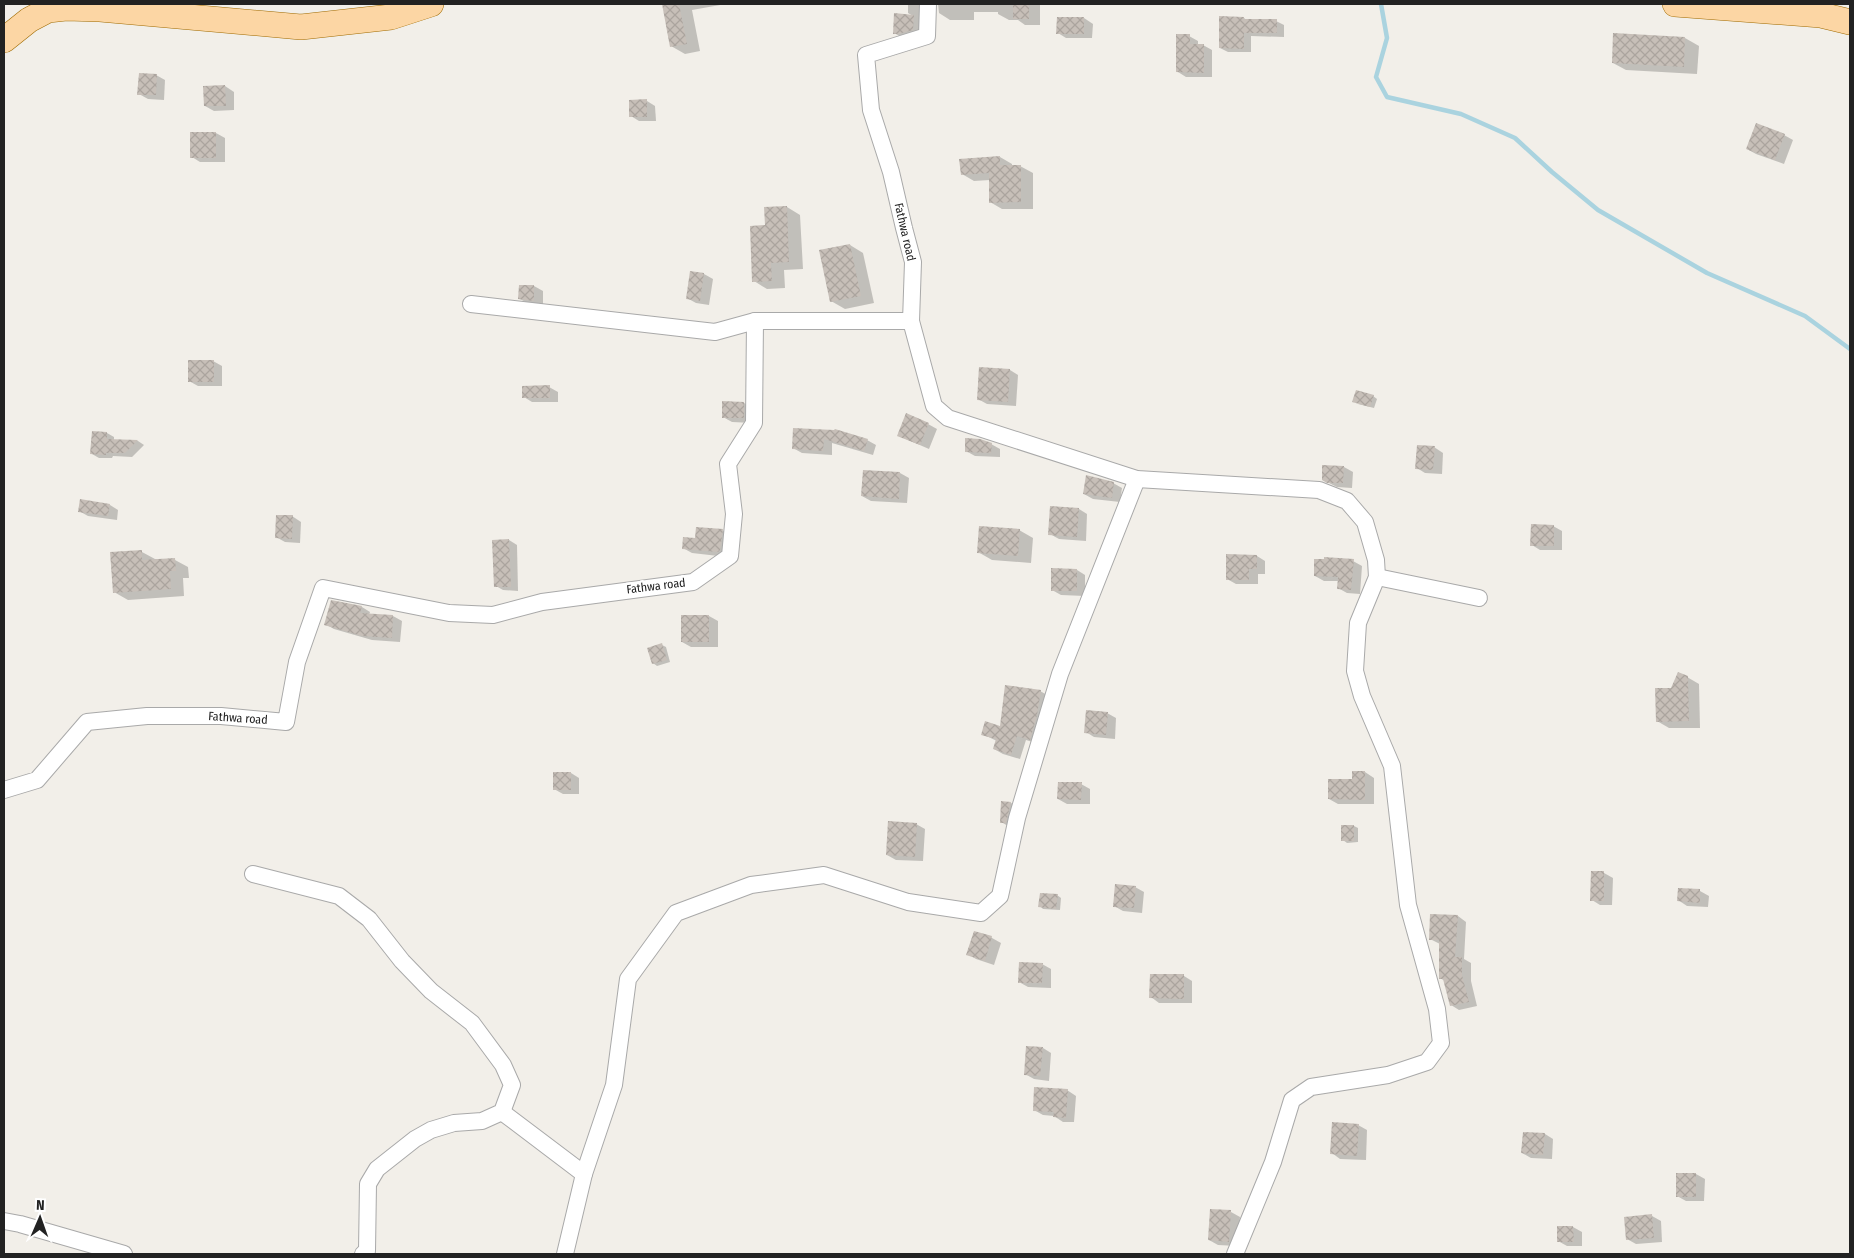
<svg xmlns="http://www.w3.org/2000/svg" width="1854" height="1258" viewBox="0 0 1854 1258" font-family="'Fira Sans Condensed',sans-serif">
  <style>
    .shadow { fill: #0003 }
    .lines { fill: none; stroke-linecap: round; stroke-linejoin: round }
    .stream { stroke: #aad3df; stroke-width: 4.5 }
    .building { fill: url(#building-cross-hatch) }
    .minor-casing { stroke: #a9a9a9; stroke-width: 18 }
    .primary-casing { stroke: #a06b00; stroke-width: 26 }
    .minor { stroke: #fff; stroke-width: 16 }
    .primary { stroke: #fcd6a4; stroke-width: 25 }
    .labels { text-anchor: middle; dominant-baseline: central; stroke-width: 5; stroke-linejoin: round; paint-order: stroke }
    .street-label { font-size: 12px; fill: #222; stroke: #fff }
  </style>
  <defs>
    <pattern id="building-cross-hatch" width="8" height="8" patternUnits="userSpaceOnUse" patternTransform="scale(1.25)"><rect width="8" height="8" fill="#c7bfb8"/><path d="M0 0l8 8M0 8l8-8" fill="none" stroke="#aba49e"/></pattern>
  </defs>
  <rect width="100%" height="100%" fill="#f2efe9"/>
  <!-- shadow -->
  <g class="shadow">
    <polygon points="663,4 726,4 692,10 700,51 685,54 671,46"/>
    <polygon points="908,4 932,4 921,35 903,38 894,33 913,16 908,13"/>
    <polygon points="938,4 1040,4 1040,25 1025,25 1018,20 1009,20 998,14 998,12 974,12 974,20 950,20 939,13"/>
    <polygon points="1084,18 1093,24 1092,38 1066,38 1058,33"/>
    <polygon points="1244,18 1248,21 1276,21 1284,25 1284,37 1251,36 1251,52 1228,52 1220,48"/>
    <polygon points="1614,35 1685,38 1699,46 1697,74 1626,70 1613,63"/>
    <polygon points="1189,36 1198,41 1198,45 1203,45 1212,50 1212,77 1186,77 1178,72"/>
    <polygon points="156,75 165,80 164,100 148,99 139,94"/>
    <polygon points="225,86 234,92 234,110 214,111 205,106"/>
    <polygon points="647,101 655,106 656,121 639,121 631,116"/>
    <polygon points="216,133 225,138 225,162 200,162 192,157"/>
    <polygon points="1784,135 1793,140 1784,164 1756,154 1747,149"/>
    <polygon points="1000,157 1012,164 1012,166 1020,166 1033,173 1033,209 1002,209 990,202 990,180 974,181 962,174"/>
    <polygon points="787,207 800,215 803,269 784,270 785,288 767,289 754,281 767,226"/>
    <polygon points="850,245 863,253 874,303 845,309 831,301"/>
    <polygon points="691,272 704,274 713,279 709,305 696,303 687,298"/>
    <polygon points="534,286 543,291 543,305 529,304 520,299"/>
    <polygon points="213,361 222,366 222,386 198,386 189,381"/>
    <polygon points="1010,370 1018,375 1016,406 987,404 978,399"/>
    <polygon points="549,387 558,392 558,402 532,402 524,397"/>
    <polygon points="1373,396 1377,399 1374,408 1358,404"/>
    <polygon points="744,403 753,408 753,423 732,422 723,417"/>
    <polygon points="928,424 937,429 929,449 899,436"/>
    <polygon points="794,429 867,440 876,445 873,455 832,443 832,455 802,453 793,448"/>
    <polygon points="107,433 114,437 114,440 138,441 144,445 132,457 113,456 112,458 99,458 92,454"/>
    <polygon points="991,444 1000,449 1000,457 975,456 966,451"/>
    <polygon points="1434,447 1443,453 1442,474 1425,473 1417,468"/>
    <polygon points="1344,467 1353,472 1352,488 1337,487 1323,480"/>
    <polygon points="900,473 909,478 907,503 871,501 862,496"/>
    <polygon points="1113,483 1122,488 1120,502 1093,499 1084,494"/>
    <polygon points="110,505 118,510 117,520 88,516 79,511"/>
    <polygon points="1079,509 1087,514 1086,541 1059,539 1050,534"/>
    <polygon points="292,516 301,522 300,543 285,542 276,537"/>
    <polygon points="1553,526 1562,531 1562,550 1540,550 1532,545"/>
    <polygon points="722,530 731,535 727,557 692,553 683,548 696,540"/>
    <polygon points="1019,530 1033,538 1031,563 992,560 978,552"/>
    <polygon points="509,540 517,545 518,591 503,590 496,586 494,541"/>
    <polygon points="142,552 155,559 175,560 188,567 189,578 183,578 184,596 128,600 114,592"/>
    <polygon points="1257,556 1265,561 1265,574 1258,574 1258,584 1236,584 1227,579"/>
    <polygon points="1353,561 1362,566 1360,594 1347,593 1338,588 1339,581 1324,581 1315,576"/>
    <polygon points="1077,570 1085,575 1085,596 1061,595 1052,590"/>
    <polygon points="362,607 370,612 369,615 393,616 402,621 400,642 372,640 334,629 325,624"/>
    <polygon points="709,616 718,621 718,647 691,647 682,642"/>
    <polygon points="662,645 666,647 670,662 657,666 653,663"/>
    <polygon points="1687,677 1699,684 1700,728 1669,728 1657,721 1672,689"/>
    <polygon points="1040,691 1049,696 1039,744 1026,740 1020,759 1003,754 994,749 997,741 982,734 1002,727"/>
    <polygon points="1107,713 1116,718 1115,739 1094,737 1086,732"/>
    <polygon points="1354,772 1365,772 1374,778 1374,804 1338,804 1329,799 1353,780"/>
    <polygon points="571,773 579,778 579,794 563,794 554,789"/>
    <polygon points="1081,784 1090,789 1090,804 1067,804 1058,799"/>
    <polygon points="1002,803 1011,803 1020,808 1010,827 1001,822"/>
    <polygon points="916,824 925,829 923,861 896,860 887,855"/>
    <polygon points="1354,826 1358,828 1358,842 1347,843 1343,840"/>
    <polygon points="1604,873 1613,878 1612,905 1600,905 1592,900"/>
    <polygon points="1135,887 1144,892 1142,913 1123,911 1114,906"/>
    <polygon points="1700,891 1709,896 1708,907 1687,906 1678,900"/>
    <polygon points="1057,895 1061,898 1060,910 1043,909 1040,906"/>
    <polygon points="1458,916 1466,922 1464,959 1471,963 1471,981 1477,1006 1459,1010 1451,1005 1445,981 1440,978 1440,944 1430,939"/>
    <polygon points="975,932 992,938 1001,943 994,965 976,959 968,954"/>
    <polygon points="1042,964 1051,969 1051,988 1028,987 1019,982"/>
    <polygon points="1184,976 1192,981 1192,1003 1159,1003 1151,997"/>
    <polygon points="1043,1048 1051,1053 1049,1081 1034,1079 1025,1074"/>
    <polygon points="1067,1090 1076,1096 1074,1122 1063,1122 1054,1116 1043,1115 1034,1110"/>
    <polygon points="1358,1125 1367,1130 1366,1160 1340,1159 1332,1153"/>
    <polygon points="1545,1134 1553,1139 1552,1159 1531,1158 1522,1153"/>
    <polygon points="1696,1174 1705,1179 1704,1201 1686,1201 1677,1196"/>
    <polygon points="1231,1212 1240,1217 1237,1246 1218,1245 1209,1240"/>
    <polygon points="1652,1216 1661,1221 1662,1242 1636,1244 1627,1239"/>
    <polygon points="1558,1227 1573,1227 1582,1232 1582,1246 1567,1246 1558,1241"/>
  </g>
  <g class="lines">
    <!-- stream -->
    <polyline class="stream" points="1381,4 1387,38 1376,77 1387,97 1461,114 1515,138 1552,172 1598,210 1707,273 1805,316 1850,349"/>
  </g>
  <!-- building -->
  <g class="building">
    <polygon points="662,4 679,4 687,44 670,47"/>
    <rect x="1013" y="4" width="16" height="15"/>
    <polygon points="894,13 914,15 913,30 898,34 893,34"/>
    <polygon points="1219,16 1244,17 1244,19 1277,19 1277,33 1244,33 1244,49 1219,48"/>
    <polygon points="1057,17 1084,17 1084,34 1056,34"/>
    <polygon points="1613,33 1685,37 1684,67 1612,63"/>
    <polygon points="1176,34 1190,34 1190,44 1204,44 1204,73 1176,72"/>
    <polygon points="139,73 157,74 156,95 137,95"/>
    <polygon points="225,85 226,106 204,106 203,86"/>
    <polygon points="647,99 647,117 629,117 629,100"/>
    <polygon points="1756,123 1785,134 1775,160 1746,149"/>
    <rect x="190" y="132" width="26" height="26"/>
    <polygon points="1000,156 1000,165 1021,165 1021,202 989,203 989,173 961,175 959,159"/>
    <polygon points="787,206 789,262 771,263 772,281 752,282 750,226 765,225 764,207"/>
    <polygon points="850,244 861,296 830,302 819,250"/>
    <polygon points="690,271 704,273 700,301 686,299"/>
    <polygon points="519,285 534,285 534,301 518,299"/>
    <rect x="188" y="360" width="26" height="22"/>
    <polygon points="979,367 1010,369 1008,402 977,400"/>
    <polygon points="550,385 550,398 522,398 522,386"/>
    <polygon points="1356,390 1374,395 1370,407 1352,402"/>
    <polygon points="722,401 744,402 744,418 722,418"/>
    <polygon points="906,413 929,423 920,445 897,436"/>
    <polygon points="793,428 834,430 835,429 868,439 864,451 824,439 823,451 792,449"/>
    <polygon points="92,431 107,432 107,439 138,440 125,453 106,453 106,455 90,454"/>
    <polygon points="965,438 980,439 992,443 991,453 965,452"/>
    <polygon points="1417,445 1435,446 1433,470 1415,469"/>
    <polygon points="1322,465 1344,466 1343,483 1327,483 1322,480"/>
    <polygon points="863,470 900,472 899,499 861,496"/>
    <polygon points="1086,475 1114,482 1112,498 1083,494"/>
    <polygon points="80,499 110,504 108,516 78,512"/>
    <polygon points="1050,506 1079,508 1077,537 1048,535"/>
    <polygon points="276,515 293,515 292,539 275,538"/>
    <polygon points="1531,524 1554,525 1554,546 1530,546"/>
    <polygon points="979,526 1020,529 1018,556 977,553"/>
    <polygon points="696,527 723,529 720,550 718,552 682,549 683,537 695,538"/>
    <polygon points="509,539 511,587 494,587 492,540"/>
    <polygon points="142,550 142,560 175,558 176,571 170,571 171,589 113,593 110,552"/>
    <polygon points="1226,554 1257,555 1257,569 1249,569 1249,580 1226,580"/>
    <polygon points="1324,557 1354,559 1351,590 1337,589 1338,577 1314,576 1314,559 1324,559"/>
    <polygon points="1051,568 1077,569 1077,591 1051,591"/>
    <polygon points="331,600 362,606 360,613 393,615 392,638 362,636 324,625"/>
    <rect x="681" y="615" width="28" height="27"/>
    <polygon points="662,643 667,660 652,664 647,648"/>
    <polygon points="1678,672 1688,676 1689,721 1656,722 1655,688 1671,688"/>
    <polygon points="1005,685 1041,690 1037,715 1030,740 1017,736 1011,755 993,749 996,739 981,735 985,721 1000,726"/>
    <polygon points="1086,710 1108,712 1106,735 1084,733"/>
    <polygon points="1352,771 1365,771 1365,800 1328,799 1328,779 1352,779"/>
    <rect x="553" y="772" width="18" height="18"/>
    <polygon points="1058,782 1082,782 1081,800 1057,799"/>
    <polygon points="1001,801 1011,802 1006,823 1000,823"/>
    <polygon points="888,821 917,823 915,857 886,855"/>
    <rect x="1341" y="825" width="13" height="16"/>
    <polygon points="1591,871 1604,871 1604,901 1590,901"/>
    <polygon points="1115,884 1136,886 1134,908 1113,907"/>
    <polygon points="1678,888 1700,889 1700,903 1677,901"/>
    <polygon points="1040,893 1058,894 1056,909 1038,907"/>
    <polygon points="1430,914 1458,915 1455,957 1462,957 1462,975 1469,1002 1450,1006 1443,979 1439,979 1439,940 1429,940"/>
    <polygon points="974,931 992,936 985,961 966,955"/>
    <polygon points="1019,962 1043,963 1042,983 1018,983"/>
    <polygon points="1150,974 1184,974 1184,999 1149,998"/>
    <polygon points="1026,1046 1043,1047 1040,1076 1024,1075"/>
    <polygon points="1034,1087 1068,1089 1066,1118 1053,1117 1054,1112 1033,1111"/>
    <polygon points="1332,1122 1359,1124 1357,1156 1330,1154"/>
    <polygon points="1523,1132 1545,1133 1543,1155 1521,1153"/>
    <rect x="1676" y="1173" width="20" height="24"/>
    <polygon points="1210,1209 1231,1210 1229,1242 1208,1240"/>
    <polygon points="1652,1214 1654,1238 1626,1240 1624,1217"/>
    <polygon points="1557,1226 1573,1226 1574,1242 1557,1242"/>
  </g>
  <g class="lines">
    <defs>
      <g id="minor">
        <polyline points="471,304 715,332 755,321"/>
        <polyline points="911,321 934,406 948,418 1137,479 1319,490 1347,501 1365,522 1376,560 1377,577 1358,623 1355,671 1362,696 1392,766 1408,905 1437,1009 1441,1043 1427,1062 1388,1075 1311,1087 1292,1100 1273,1162 1235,1254"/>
        <polyline points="1377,577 1479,598"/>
        <polyline points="4,790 37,780 87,722 147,716 221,716 286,722 297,662 323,588 449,613 493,615 542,602 693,582 730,556 734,514 728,464 754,423 755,321 911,321 913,262 904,228 891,172 871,110 866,55 927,36 928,4"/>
        <polyline points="253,874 339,896 369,919 402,961 431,991 472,1023 503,1065 512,1085 502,1112 482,1121 454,1123 431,1130 415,1139 377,1169 368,1184 367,1251 363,1254"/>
        <polyline points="502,1112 584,1174 565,1254"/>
        <polyline points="584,1174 614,1085 628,979 676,913 751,885 824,875 908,902 981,913 1000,896 1017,818 1060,674 1137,479"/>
        <polyline points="4,1221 20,1224 124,1254"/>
      </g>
      <g id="primary">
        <polyline points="1675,4 1821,15 1850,22"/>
        <polyline points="4,40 29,20 48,10 66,8 100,9 301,27 391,17 431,4"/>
      </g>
    </defs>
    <!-- minor casing -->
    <use href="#minor" class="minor-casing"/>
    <!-- primary casing -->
    <use href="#primary" class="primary-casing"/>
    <!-- minor -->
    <use href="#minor" class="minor"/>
    <!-- primary -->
    <use href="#primary" class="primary"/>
  </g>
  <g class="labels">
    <!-- street labels -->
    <g class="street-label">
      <text transform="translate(905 232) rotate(77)">Fathwa road</text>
      <text transform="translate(656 586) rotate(-7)">Fathwa road</text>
      <text transform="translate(238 718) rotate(4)">Fathwa road</text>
    </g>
  </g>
  <!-- border -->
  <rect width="1854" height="1258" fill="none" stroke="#222222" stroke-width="10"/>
  <!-- north arrow -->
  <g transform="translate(40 1218) rotate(2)" stroke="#ffffff" stroke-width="4" paint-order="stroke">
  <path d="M0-4L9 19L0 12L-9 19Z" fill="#222222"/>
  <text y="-8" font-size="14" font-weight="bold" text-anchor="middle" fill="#222222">N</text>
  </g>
</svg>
